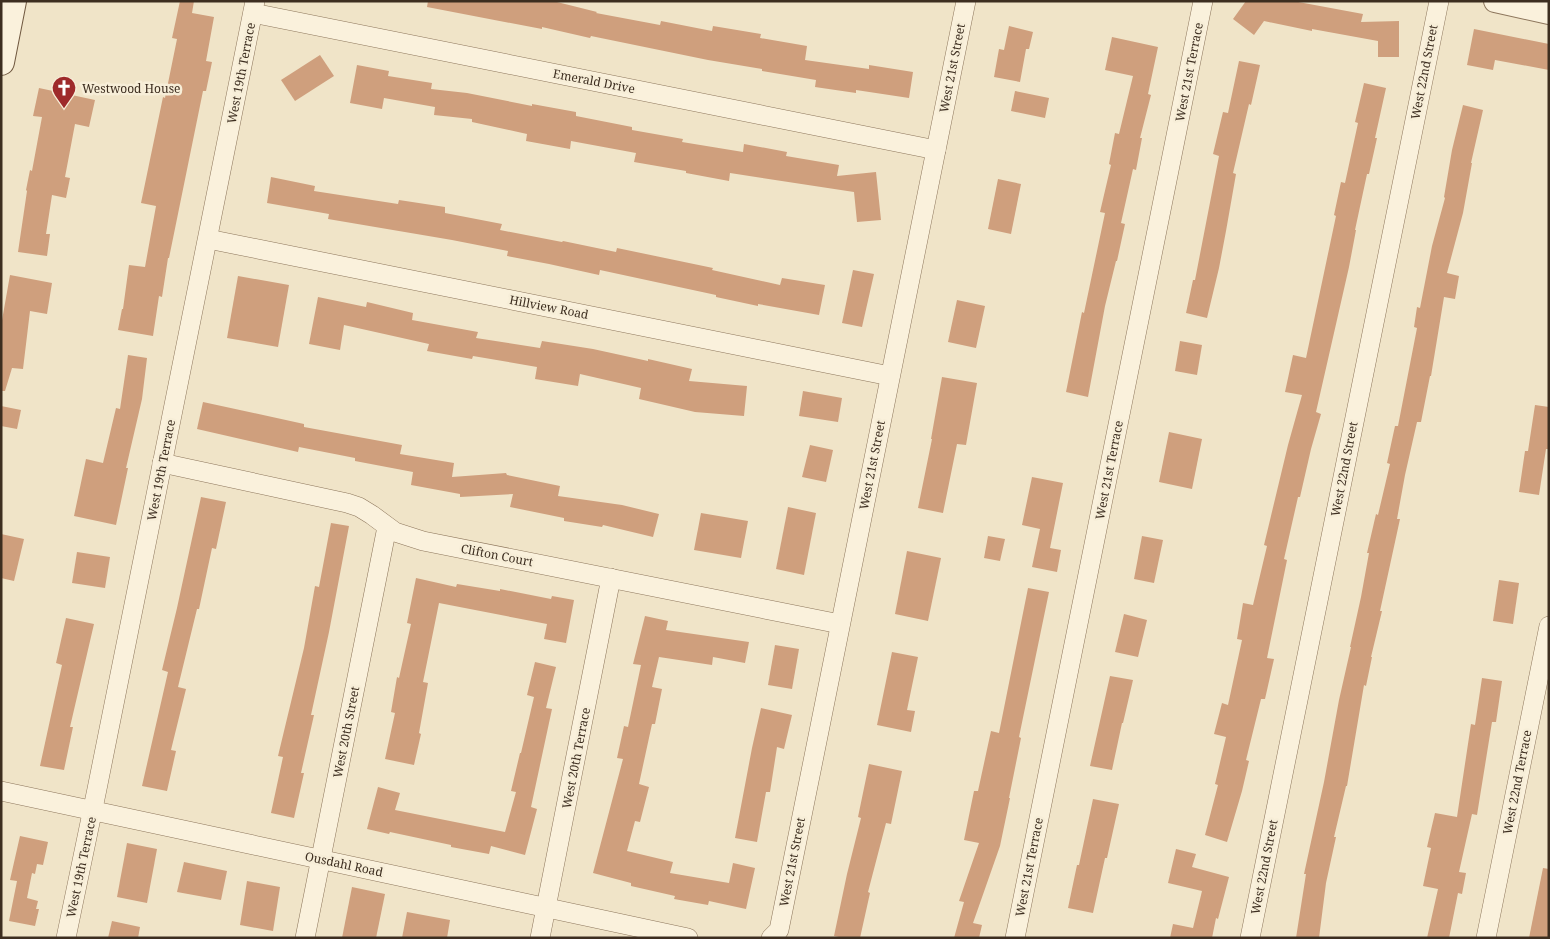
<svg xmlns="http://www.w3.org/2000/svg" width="1550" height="939" viewBox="0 0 1550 939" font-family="'Noto Serif',serif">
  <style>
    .building { fill: #cf9f7d }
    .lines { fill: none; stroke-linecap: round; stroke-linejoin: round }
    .minor-casing { stroke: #8d765c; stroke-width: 20 }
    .tertiary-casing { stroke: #8d765c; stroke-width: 24 }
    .secondary-casing { stroke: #6f573f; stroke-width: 28 }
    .minor { stroke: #faf1dc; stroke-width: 19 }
    .tertiary { stroke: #faf1dc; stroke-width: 22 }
    .secondary { stroke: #faf1dc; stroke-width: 26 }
    .labels { text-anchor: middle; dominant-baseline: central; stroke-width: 5; stroke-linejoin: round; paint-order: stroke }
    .street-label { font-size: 12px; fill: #3d2e20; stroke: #f7eed8 }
    .poi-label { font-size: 12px; fill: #3d2e20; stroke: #f7eed8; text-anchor: start }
  </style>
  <rect width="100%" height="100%" fill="#f0e4c8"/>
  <!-- building -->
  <g class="building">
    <polygon points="180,1 194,1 192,13 214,17 206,61 212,62 206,91 203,91 169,258 168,258 162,297 159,296 153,336 118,330 122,309 123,309 129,265 145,267 156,206 141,203 163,97 165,98 177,39 172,38"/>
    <polygon points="428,1 553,1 597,12 596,13 660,25 661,21 712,31 713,26 761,34 760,38 807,46 805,60 869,69 869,65 913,72 909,98 856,90 856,93 815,87 816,80 762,71 762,69 708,60 591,36 590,38 542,27 542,29 427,7"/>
    <polygon points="1246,1 1293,1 1363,14 1361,22 1399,21 1399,57 1378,57 1378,41 1312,29 1312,31 1264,21 1254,35 1233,19"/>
    <polygon points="1009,26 1033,32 1029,49 1026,49 1020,82 994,77 999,49 1004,50"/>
    <polygon points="1474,29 1549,44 1549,70 1495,60 1493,70 1467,65"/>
    <polygon points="1112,37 1158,47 1148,94 1151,95 1140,138 1142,138 1136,170 1133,169 1121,223 1125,224 1117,261 1116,261 1105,306 1088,397 1066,392 1082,312 1084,313 1105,213 1100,212 1111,165 1109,164 1115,133 1119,134 1133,76 1105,70"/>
    <polygon points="320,55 334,76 295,101 281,80"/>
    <polygon points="1239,61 1260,65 1251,105 1249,104 1233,173 1236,174 1226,231 1219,268 1207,318 1186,313 1193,280 1195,280 1219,156 1213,154 1223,112 1228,113"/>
    <polygon points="357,65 389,71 388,76 432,83 431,89 467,93 532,106 532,104 576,112 576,116 632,127 632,130 683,139 682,142 743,152 744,144 787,152 786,156 839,165 837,176 876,172 881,220 857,222 854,192 730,173 729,181 686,173 686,171 634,162 636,153 571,141 570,149 526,141 527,134 472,122 472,119 434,115 435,107 384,98 382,109 350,103"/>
    <polygon points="1364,83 1386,88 1375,138 1377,138 1369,174 1367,174 1355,230 1356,230 1349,267 1316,412 1321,414 1311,449 1300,497 1298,497 1284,559 1287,560 1267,658 1274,659 1265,699 1261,699 1246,760 1249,761 1242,791 1227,842 1205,835 1218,785 1215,784 1226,737 1214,734 1222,703 1228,705 1242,640 1237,639 1243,603 1253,605 1267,546 1264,545 1288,445 1302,395 1285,392 1293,355 1306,358 1336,216 1334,215 1341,182 1345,183 1358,123 1355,122"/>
    <polygon points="39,88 95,100 89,127 75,124 65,177 70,178 66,198 52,195 46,234 50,234 47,256 18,252 27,191 26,190 30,170 32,171 42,117 33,116"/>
    <polygon points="1015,91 1049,98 1045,118 1011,111"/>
    <polygon points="1463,105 1483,110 1471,163 1472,163 1463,213 1447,273 1459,276 1455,299 1444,297 1431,376 1430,376 1421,422 1417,422 1405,475 1397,519 1400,519 1380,611 1382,611 1371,657 1372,657 1366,686 1364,685 1347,786 1346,786 1334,837 1336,837 1326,883 1319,938 1296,938 1306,874 1304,874 1324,782 1339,700 1351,647 1350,647 1361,597 1369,553 1367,553 1376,514 1378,515 1390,464 1387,463 1395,426 1398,426 1417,328 1414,327 1417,307 1420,308 1432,246 1445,198 1444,197 1452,150"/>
    <polygon points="271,177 315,186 314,191 398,204 399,200 445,207 445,213 502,224 500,230 562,242 563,241 616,252 617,248 713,268 712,270 780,285 782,278 825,285 819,315 758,304 758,306 716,297 716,295 600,270 599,275 549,264 507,256 508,251 452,240 328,219 329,214 267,203"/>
    <polygon points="998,179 1021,184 1011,234 988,229"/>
    <polygon points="853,270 874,274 862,327 842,323"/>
    <polygon points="10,275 52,283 47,314 30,311 23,369 12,368 5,391 1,391 1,326"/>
    <polygon points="238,276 289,285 278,347 227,338"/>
    <polygon points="318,297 366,307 367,302 413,313 412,320 478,332 476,338 540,348 542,341 593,349 648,361 648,359 692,369 689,381 747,386 744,416 695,412 639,399 641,388 580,374 578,386 535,379 537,367 473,356 472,359 427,351 429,344 344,325 340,350 309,344"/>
    <polygon points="957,300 985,306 976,348 948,342"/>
    <polygon points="1180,341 1202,345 1197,375 1175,371"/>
    <polygon points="128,355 147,358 142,399 126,468 128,468 116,525 74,516 86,459 103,463 116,408 120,409"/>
    <polygon points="942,377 977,383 966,445 957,444 943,513 918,508 932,439 931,439"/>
    <polygon points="803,391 842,398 838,422 799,416"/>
    <polygon points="203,402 304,424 304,427 402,445 400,454 454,463 452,477 506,473 507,475 560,486 558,496 622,505 659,514 653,537 603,525 602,527 564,521 564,518 510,507 513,494 460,497 460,494 411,485 413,472 355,461 355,458 299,447 298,452 197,429"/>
    <polygon points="1535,405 1549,407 1549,449 1546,449 1539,495 1519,492 1525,451 1528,451"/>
    <polygon points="1,406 21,410 17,429 1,426"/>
    <polygon points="1169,432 1202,439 1192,489 1159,482"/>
    <polygon points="810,445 833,450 826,482 802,477"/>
    <polygon points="1032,477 1063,483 1050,548 1061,550 1057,572 1032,567 1040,529 1022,525"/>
    <polygon points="201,497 226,502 216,549 212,548 199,609 197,609 178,687 186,689 171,750 176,751 167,791 142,786 168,672 162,670 177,608"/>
    <polygon points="788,507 816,513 804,575 776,569"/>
    <polygon points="701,513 748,521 741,558 694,550"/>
    <polygon points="331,523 349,526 329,632 311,715 314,715 301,773 304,773 294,818 271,813 283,757 278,756 304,648 315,586 319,587"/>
    <polygon points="1,534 24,539 14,581 1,578"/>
    <polygon points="988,536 1005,539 1000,561 984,558"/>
    <polygon points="1142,536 1163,540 1154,583 1134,579"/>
    <polygon points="907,551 941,558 928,621 895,614"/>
    <polygon points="77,552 110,557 105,588 72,583"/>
    <polygon points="416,578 456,587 457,584 500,591 500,589 551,599 552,596 574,600 566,643 544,639 547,624 439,603 423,682 428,683 419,733 421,734 414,765 385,759 395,713 391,712 397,677 399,678 411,624 407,623"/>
    <polygon points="1499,580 1519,583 1513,624 1493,621"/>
    <polygon points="1028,588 1049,592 1019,737 1021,738 1009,798 1010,798 1000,846 973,923 982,925 979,938 954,938 964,902 959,901 979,843 964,840 974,791 978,791 991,731 999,733"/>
    <polygon points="1124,614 1147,620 1138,657 1115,652"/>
    <polygon points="645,616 668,621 666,630 749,642 745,663 713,657 712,665 659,657 652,687 662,689 655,724 652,724 639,784 649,787 640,822 635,821 627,851 673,862 670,873 729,883 733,863 755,868 746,909 709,901 708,905 674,899 675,896 631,886 631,883 593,873 623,759 617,758 624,726 628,727 641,665 633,664"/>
    <polygon points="66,618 94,624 70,727 73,727 64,770 40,766 62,665 56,663"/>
    <polygon points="775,645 799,649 792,689 768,685"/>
    <polygon points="892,652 918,657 907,710 915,711 911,732 877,725"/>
    <polygon points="535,662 556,667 546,708 552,709 531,807 537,809 525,855 491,846 489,854 451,847 451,845 390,832 389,834 367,829 378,787 400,793 395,810 505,832 516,792 511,791 520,753 521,753 534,697 527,695"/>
    <polygon points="1110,676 1133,680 1123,723 1122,723 1112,770 1090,766"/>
    <polygon points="1482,678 1502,681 1496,722 1492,722 1477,815 1472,814 1459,872 1466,873 1462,894 1458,893 1449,938 1427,938 1438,889 1423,886 1431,848 1427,847 1435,813 1457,817 1471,724 1475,725"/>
    <polygon points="761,708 792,715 784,749 777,747 770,792 766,792 757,842 735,838 752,748"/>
    <polygon points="869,764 902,771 891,824 886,823 868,892 870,893 860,938 844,938 834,936 847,874 861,818 858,817"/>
    <polygon points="1093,799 1119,804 1107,858 1105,858 1093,913 1068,908 1077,865 1079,865"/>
    <polygon points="20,836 48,842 43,865 37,864 35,874 32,873 27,898 38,901 36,909 39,909 35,926 9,921 17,881 10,880"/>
    <polygon points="127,843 157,849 147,903 117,897"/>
    <polygon points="1176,849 1196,854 1192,867 1229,877 1218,919 1216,918 1212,938 1170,938 1173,924 1193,928 1202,891 1168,883"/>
    <polygon points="184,862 227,871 221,900 177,892"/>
    <polygon points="1543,868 1549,869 1549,938 1529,938"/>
    <polygon points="247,881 280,887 273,931 240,925"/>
    <polygon points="352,887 385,894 376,938 342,938"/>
    <polygon points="407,912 450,920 447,938 402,938"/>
    <polygon points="112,921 140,927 138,938 108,938"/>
  </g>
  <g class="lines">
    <defs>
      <g id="minor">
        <polyline points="253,13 936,150"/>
        <polyline points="208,239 890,376"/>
        <polyline points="162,463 347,503 359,507 372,515 395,532 423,541 840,624"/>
        <polyline points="1,791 688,938"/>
        <polyline points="66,938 97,789 255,1"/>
        <polyline points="305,938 387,527"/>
        <polyline points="540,938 611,578"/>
        <polyline points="771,938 779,930 966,1"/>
        <polyline points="1015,938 1203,1"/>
        <polyline points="1250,938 1439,1"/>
        <polyline points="1486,938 1549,626"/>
      </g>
      <polyline id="tertiary" points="1495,1 1549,13"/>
      <polyline id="secondary" points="1,62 13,1"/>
    </defs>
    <!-- minor casing -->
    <use href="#minor" class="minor-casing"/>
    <!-- tertiary casing -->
    <use href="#tertiary" class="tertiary-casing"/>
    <!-- secondary casing -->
    <use href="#secondary" class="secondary-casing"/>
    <!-- minor -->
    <use href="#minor" class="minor"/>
    <!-- tertiary -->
    <use href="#tertiary" class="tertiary"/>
    <!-- secondary -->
    <use href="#secondary" class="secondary"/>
  </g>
  <!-- icons -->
  <defs>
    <symbol id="church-pin" viewBox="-11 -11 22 30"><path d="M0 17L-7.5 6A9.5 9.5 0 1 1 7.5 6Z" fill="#9e2a2b" stroke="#f7eed8"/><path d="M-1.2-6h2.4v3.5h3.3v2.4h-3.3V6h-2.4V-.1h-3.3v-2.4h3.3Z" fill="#fff"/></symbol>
  </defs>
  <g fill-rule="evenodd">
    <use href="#church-pin" x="50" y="74" width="28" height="38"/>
  </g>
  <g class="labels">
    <!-- street labels -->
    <g class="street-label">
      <text transform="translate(952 68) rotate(-79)">West 21st Street</text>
      <text transform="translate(1189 72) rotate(-79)">West 21st Terrace</text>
      <text transform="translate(1424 72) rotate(-79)">West 22nd Street</text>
      <text transform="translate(241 73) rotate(-79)">West 19th Terrace</text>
      <text transform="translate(594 81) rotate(11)">Emerald Drive</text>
      <text transform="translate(549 307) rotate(11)">Hillview Road</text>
      <text transform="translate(872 465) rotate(-79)">West 21st Street</text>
      <text transform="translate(1344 469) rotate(-79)">West 22nd Street</text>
      <text transform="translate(161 470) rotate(-79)">West 19th Terrace</text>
      <text transform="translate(1109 470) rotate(-79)">West 21st Terrace</text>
      <text transform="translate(497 555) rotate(11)">Clifton Court</text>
      <text transform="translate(346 732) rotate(-79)">West 20th Street</text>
      <text transform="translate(576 758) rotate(-79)">West 20th Terrace</text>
      <text transform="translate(1517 782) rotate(-79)">West 22nd Terrace</text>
      <text transform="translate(792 862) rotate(-79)">West 21st Street</text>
      <text transform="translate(344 864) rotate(12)">Ousdahl Road</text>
      <text transform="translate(81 867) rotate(-78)">West 19th Terrace</text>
      <text transform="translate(1029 867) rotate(-79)">West 21st Terrace</text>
      <text transform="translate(1264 867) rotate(-79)">West 22nd Street</text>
    </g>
    <!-- poi labels -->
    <g class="poi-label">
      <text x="82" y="88">Westwood House</text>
    </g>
  </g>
  <!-- border -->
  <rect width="1550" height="939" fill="none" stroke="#3d2e20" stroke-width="5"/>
</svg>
